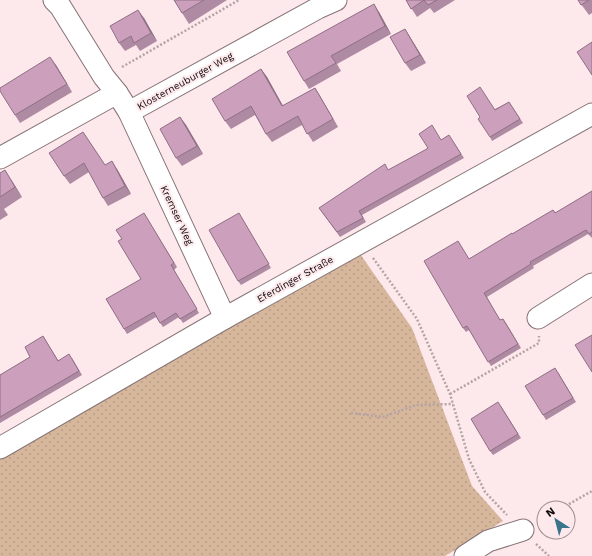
<svg xmlns="http://www.w3.org/2000/svg" width="592" height="556" viewBox="0 0 592 556" font-family="'Work Sans',sans-serif">
  <style>
    .grass { fill: url(#grass-dots) }
    .lines { fill: none; stroke-linecap: round; stroke-linejoin: round }
    .minor-casing { stroke: #867477; stroke-width: 23 }
    .path { stroke: #b3a3a5; stroke-width: 2.5; stroke-dasharray: 2 2; stroke-linecap: butt }
    .minor { stroke: #fff; stroke-width: 21 }
    .wall { fill: #af8aa3 }
    .shaded-wall { fill: #8f7084 }
    .building { fill: #cca0bd; stroke: #8f7084 }
    .labels { text-anchor: middle; dominant-baseline: central; stroke-width: 4; stroke-linejoin: round; paint-order: stroke }
    .street-label { font-size: 10px; fill: #100a0b; stroke: #fde8eb }
  </style>
  <defs>
    <pattern id="grass-dots" width="8" height="8" patternUnits="userSpaceOnUse"><rect width="8" height="8" fill="#d7b79c"/><path d="M2 2h.1M6 6h.1" fill="none" stroke="#b89c85" stroke-width="1.8" stroke-linecap="round"/></pattern>
  </defs>
  <rect width="100%" height="100%" fill="#fde8eb"/>
  <!-- grass -->
  <polygon class="grass" points="358,251 412,328 472,486 503,521 445,556 0,556 0,455"/>
  <g class="lines">
    <defs>
      <g id="minor">
        <polyline points="54,0 60,6 104,77 117,93 129,112 225,318"/>
        <polyline points="129,112 318,8 336,0"/>
        <polyline points="0,158 117,93"/>
        <polyline points="538,318 592,284"/>
        <polyline points="0,448 225,318 592,114"/>
        <polyline points="465,556 488,541 523,530"/>
      </g>
    </defs>
    <!-- minor casing -->
    <use href="#minor" class="minor-casing"/>
    <!-- path -->
    <g class="path">
      <polyline points="122,67 239,0"/>
      <polyline points="373,258 417,319 450,394 469,459 485,492 507,515"/>
      <polyline points="450,394 539,343 539,336"/>
      <polyline points="351,413 383,417 416,405 453,404"/>
      <polyline points="562,508 592,491"/>
      <polyline points="536,544 549,556"/>
    </g>
    <!-- minor -->
    <use href="#minor" class="minor"/>
  </g>
  <!-- wall -->
  <g class="wall">
    <polygon points="174,0 227,0 189,24"/>
    <polygon points="406,0 455,0 434,13 430,8 417,17"/>
    <polygon points="578,0 592,0 592,13 589,15"/>
    <polygon points="379,12 391,34 337,64 341,71 309,89 304,81"/>
    <polygon points="144,18 157,41 140,51 136,45 125,51 119,43"/>
    <polygon points="405,29 410,37 426,63 411,71 405,63"/>
    <polygon points="56,65 72,92 20,123 15,115"/>
    <polygon points="261,69 267,77 283,106 315,88 320,96 338,127 313,142 302,125 272,142 266,134 255,115 231,129 225,121"/>
    <polygon points="509,102 523,123 492,141 490,137 495,109"/>
    <polygon points="180,117 186,125 203,154 182,166 176,158"/>
    <polygon points="83,132 105,165 117,169 131,194 108,206 103,198 89,172 70,184 64,176"/>
    <polygon points="449,135 464,158 362,215 366,222 340,237 319,208 425,150"/>
    <polygon points="0,173 12,181 22,197 4,209 8,215 0,220"/>
    <polygon points="592,191 592,238 588,234 533,266 534,268 487,297 500,320 503,319 506,323 521,348 491,366 469,330 466,332 463,328 458,241 469,259 553,210 556,213"/>
    <polygon points="239,213 271,268 241,285 238,281"/>
    <polygon points="147,218 177,267 174,270 199,313 183,323 179,317 163,327 156,317 127,334 124,329 141,279 122,239"/>
    <polygon points="43,336 58,360 72,358 82,375 0,423 0,375 30,357"/>
    <polygon points="558,372 576,402 546,420 543,415"/>
    <polygon points="501,406 521,438 493,455 490,451"/>
  </g>
  <!-- shaded-wall -->
  <g class="shaded-wall">
    <polygon points="374,4 379,12 391,34 385,26"/>
    <polygon points="138,10 144,18 157,41 151,33"/>
    <polygon points="405,29 410,37 426,63 420,55"/>
    <polygon points="50,57 56,65 72,92 67,84"/>
    <polygon points="261,69 267,77 288,115 282,106"/>
    <polygon points="315,88 320,96 338,127 333,119"/>
    <polygon points="180,117 186,125 203,154 197,146"/>
    <polygon points="112,161 117,169 131,194 125,186"/>
    <polygon points="5,170 12,181 22,197 15,187"/>
  </g>
  <!-- building -->
  <g class="building">
    <polygon points="174,0 204,0 182,13"/>
    <polygon points="406,0 437,0 428,5 424,0 411,9"/>
    <polygon points="578,0 589,0 581,5"/>
    <polygon points="374,4 385,26 331,56 336,63 304,81 287,52"/>
    <polygon points="138,10 151,33 134,43 131,36 119,43 110,26"/>
    <polygon points="405,29 420,55 405,63 390,37"/>
    <polygon points="592,42 592,75 577,52"/>
    <polygon points="50,57 67,84 15,115 0,91 0,88"/>
    <polygon points="261,69 282,106 315,88 333,119 307,134 298,116 266,134 251,106 225,121 212,99"/>
    <polygon points="480,87 495,110 509,102 520,119 490,137 478,119 480,117 467,96"/>
    <polygon points="180,117 197,146 176,158 160,129"/>
    <polygon points="432,125 441,140 449,135 461,154 359,211 363,218 337,232 319,208 385,164 388,170 425,150 428,148 419,134"/>
    <polygon points="83,132 105,165 112,161 125,186 103,198 84,163 64,176 49,153"/>
    <polygon points="5,170 15,187 0,197 0,173"/>
    <polygon points="592,191 592,232 589,234 586,230 530,262 531,264 484,293 500,320 503,319 518,344 488,362 467,326 463,328 424,261 458,241 469,259 512,233 512,234 553,210 555,213"/>
    <polygon points="144,213 174,263 171,265 197,309 180,319 176,313 160,323 154,312 124,329 106,299 141,279 118,241 122,239 116,230"/>
    <polygon points="239,213 269,264 238,281 209,230"/>
    <polygon points="592,335 592,372 575,345"/>
    <polygon points="43,336 58,361 69,354 79,371 0,417 0,375 30,357 25,347"/>
    <polygon points="555,368 573,398 543,415 525,386"/>
    <polygon points="498,402 518,434 490,451 471,419"/>
  </g>
  <g class="labels">
    <!-- street labels -->
    <g class="street-label">
      <text transform="translate(185 81) rotate(-29)">Klosterneuburger Weg</text>
      <text transform="translate(177 215) rotate(65)">Kremser Weg</text>
      <text transform="translate(295 279) rotate(-29)">Eferdinger Straße</text>
    </g>
  </g>
  <!-- north arrow -->
  <g transform="translate(556 520) rotate(324)"><circle r="19" fill="#fde8eb" stroke="#9e8f91"/>
  <path d="M0-3L7 15L0 10L-7 15Z" fill="#39748c"/>
  <text y="-6" font-size="11" font-weight="bold" text-anchor="middle" fill="#100a0b">N</text>
  </g>
</svg>
